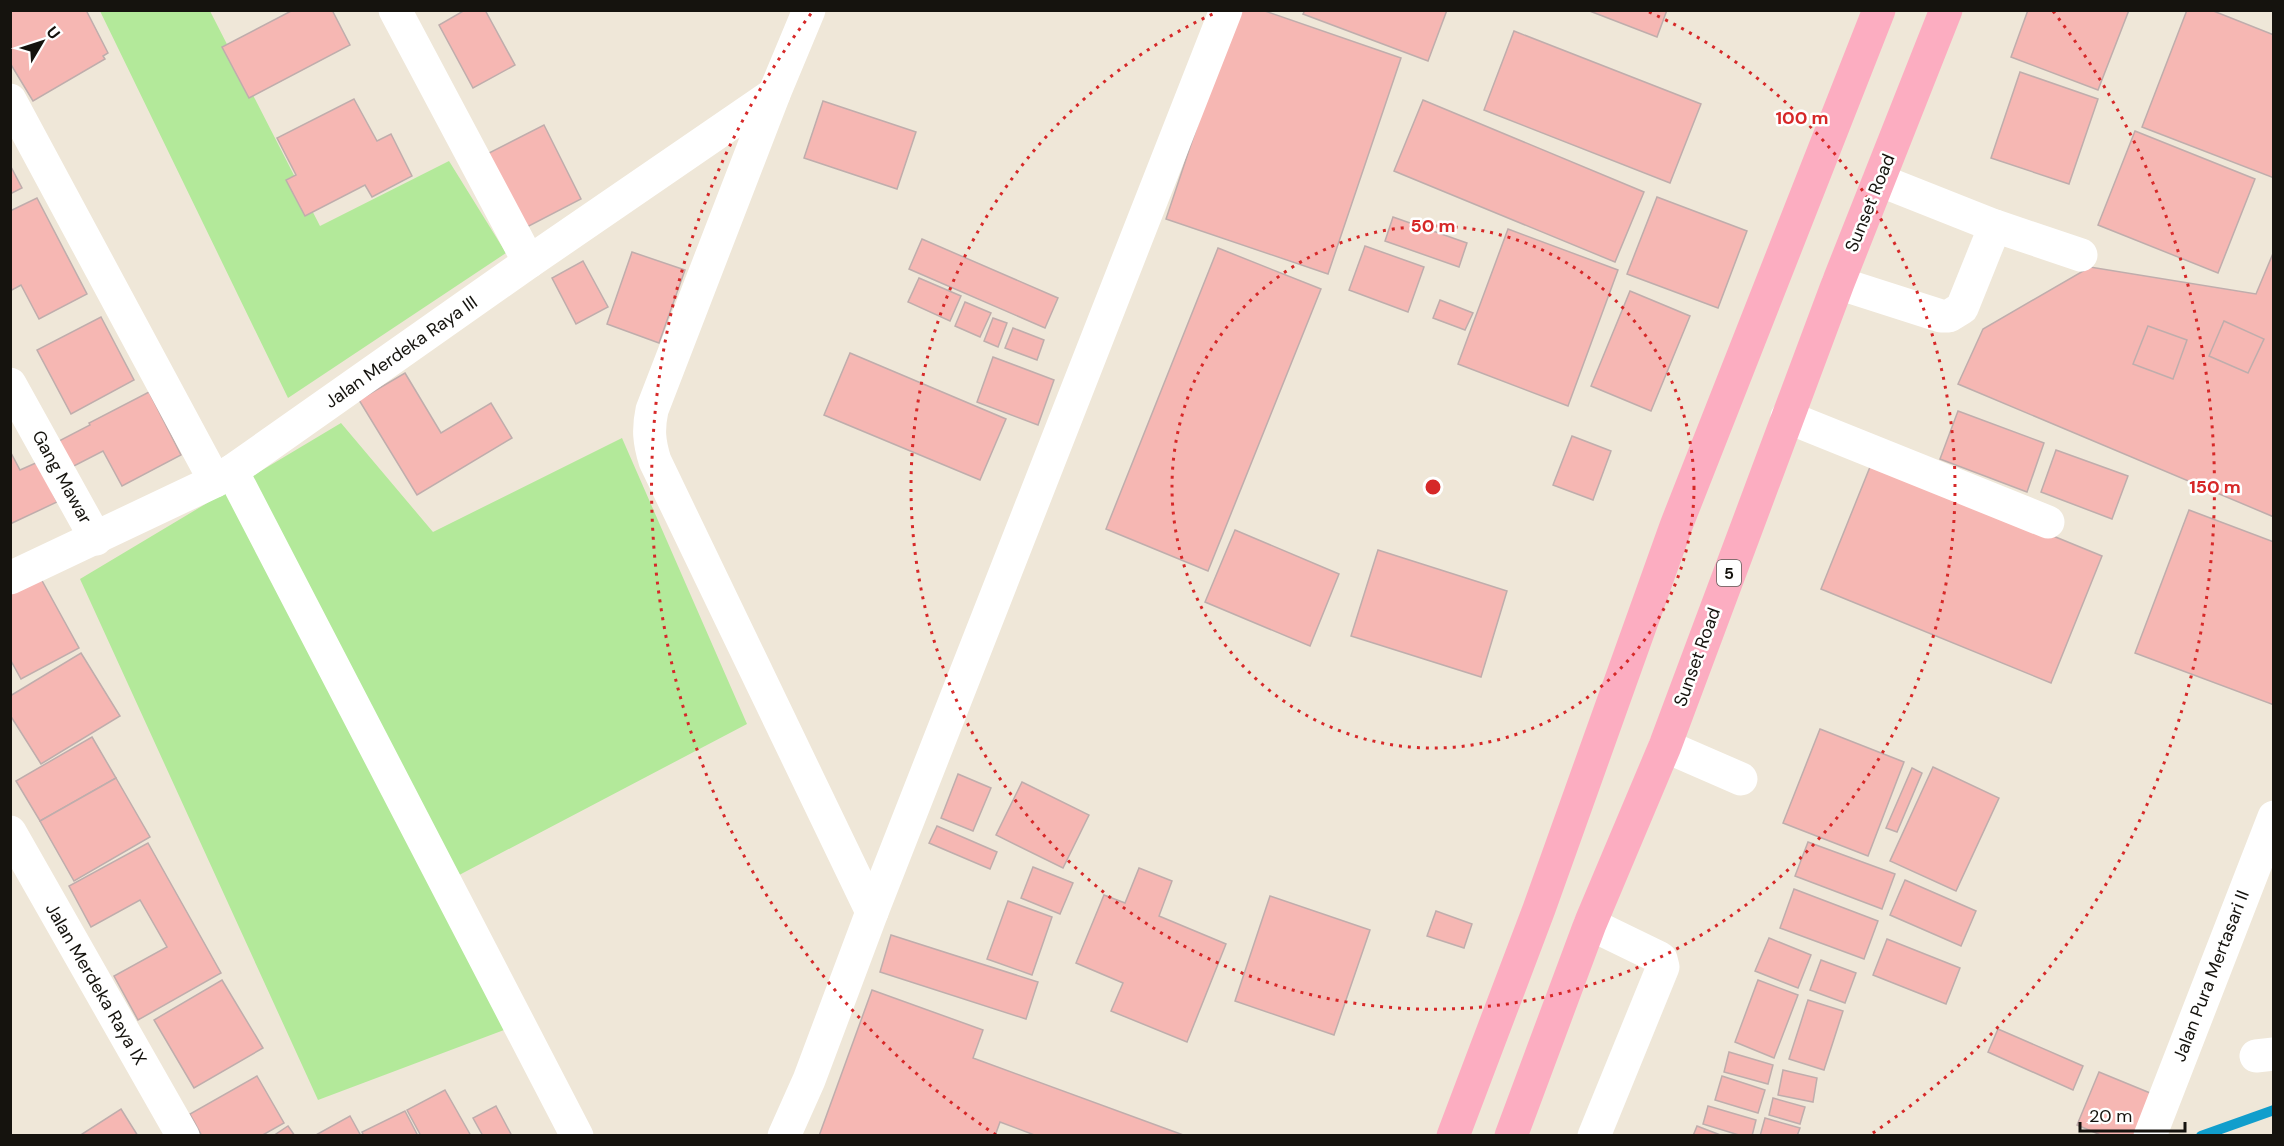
<svg xmlns="http://www.w3.org/2000/svg" width="2284" height="1146" viewBox="0 0 2284 1146" font-family="'DM Sans',sans-serif">
  <style>
    .green { fill: #b3e99a }
    .lines { fill: none; stroke-linecap: round; stroke-linejoin: round }
    .stream { stroke: #119ecc; stroke-width: 10 }
    .building { fill: #f6b7b3; stroke: #bfadac; stroke-width: 1.5 }
    .minor { stroke: #fff; stroke-width: 33 }
    .highway { stroke: #fcadc1; stroke-width: 33 }
    .ring { fill: none; stroke: #d62828; stroke-width: 3; stroke-dasharray: 3 6 }
    .labels { text-anchor: middle; dominant-baseline: central; stroke-width: 5; stroke-linejoin: round; paint-order: stroke }
    .shield { fill: #fff; stroke: #5b5a56; stroke-width: 1.5 }
    .shield-label { font-size: 16px; font-weight: bold; fill: #15130e }
    .street-label { font-size: 18px; fill: #15130e; stroke: #fff }
    .centre { fill: #d62828; stroke: #fff; stroke-width: 3 }
    .ring-label { font-size: 18px; text-anchor: middle; font-weight: bold; fill: #d62828; stroke: #fff; stroke-width: 5; stroke-linejoin: round; paint-order: stroke }
  </style>
  <rect width="100%" height="100%" fill="#efe7d8"/>
  <!-- green -->
  <g class="green">
    <polygon points="100,11 210,11 320,226 449,161 506,253 288,398"/>
    <polygon points="341,423 433,532 622,438 747,724 444,883 520,1024 318,1100 80,579"/>
  </g>
  <g class="lines">
    <!-- stream -->
    <polyline class="stream" points="2201,1136 2274,1110"/>
  </g>
  <!-- building -->
  <g class="building">
    <polygon points="10,10 86,10 108,53 103,56 105,59 33,101 10,63"/>
    <polygon points="293,10 332,10 350,45 249,98 222,47"/>
    <polygon points="465,10 485,10 515,65 473,88 439,25"/>
    <polygon points="1236,10 1262,10 1401,58 1328,274 1166,219"/>
    <polygon points="1305,10 1447,10 1428,61 1303,14"/>
    <polygon points="1587,10 1667,10 1657,37"/>
    <polygon points="2028,10 2129,10 2098,90 2011,57"/>
    <polygon points="2187,10 2211,10 2274,35 2274,178 2142,127"/>
    <polygon points="1514,31 1701,104 1670,183 1484,110"/>
    <polygon points="2020,72 2098,99 2069,184 1991,158"/>
    <polygon points="354,99 377,141 391,134 412,176 372,197 365,185 305,216 286,180 296,175 277,138"/>
    <polygon points="1423,100 1644,192 1615,262 1394,171"/>
    <polygon points="823,101 916,132 897,189 804,158"/>
    <polygon points="544,125 581,199 525,228 487,154"/>
    <polygon points="2135,131 2255,179 2218,273 2098,225"/>
    <polygon points="10,165 22,188 10,194"/>
    <polygon points="1657,197 1747,231 1718,308 1627,274"/>
    <polygon points="37,198 87,294 39,319 21,285 10,291 10,211"/>
    <polygon points="1393,217 1467,243 1459,267 1385,241"/>
    <polygon points="1508,229 1618,270 1568,406 1458,364"/>
    <polygon points="922,239 1058,298 1045,328 909,269"/>
    <polygon points="1365,246 1424,267 1408,312 1349,290"/>
    <polygon points="1218,248 1321,289 1208,571 1106,529"/>
    <polygon points="2274,251 2274,517 1958,384 1983,329 2090,267 2256,294"/>
    <polygon points="632,252 685,270 659,343 607,324"/>
    <polygon points="583,261 608,307 576,324 552,278"/>
    <polygon points="919,278 961,296 950,321 908,302"/>
    <polygon points="1630,291 1690,316 1651,411 1591,386"/>
    <polygon points="1440,300 1473,313 1465,330 1433,318"/>
    <polygon points="965,302 991,313 980,337 955,326"/>
    <polygon points="101,317 134,380 71,414 37,350"/>
    <polygon points="993,318 1007,323 998,347 984,341"/>
    <polygon points="2224,321 2264,339 2248,373 2209,356"/>
    <polygon points="2148,326 2187,340 2173,379 2133,364"/>
    <polygon points="1013,328 1044,340 1037,360 1005,348"/>
    <polygon points="850,353 1006,419 980,480 824,415"/>
    <polygon points="993,357 1054,380 1038,425 977,402"/>
    <polygon points="405,373 441,433 491,403 512,438 417,495 359,400"/>
    <polygon points="149,392 181,455 122,486 103,451 70,468 57,442 90,425 89,423"/>
    <polygon points="1958,411 2044,443 2027,492 1940,459"/>
    <polygon points="1572,436 1611,451 1593,500 1553,485"/>
    <polygon points="2056,450 2128,476 2112,519 2041,492"/>
    <polygon points="10,451 20,470 38,462 57,502 10,524"/>
    <polygon points="1872,462 2102,556 2051,683 1821,589"/>
    <polygon points="2189,510 2274,542 2274,705 2135,653"/>
    <polygon points="1235,530 1339,574 1310,646 1205,602"/>
    <polygon points="1378,550 1507,591 1481,677 1351,636"/>
    <polygon points="40,577 79,648 21,679 10,659 10,593"/>
    <polygon points="81,653 120,716 41,764 10,715 10,696"/>
    <polygon points="1820,729 1904,762 1868,856 1783,823"/>
    <polygon points="92,737 116,778 40,821 16,781"/>
    <polygon points="1933,767 1999,798 1956,891 1890,861"/>
    <polygon points="1912,768 1922,773 1897,832 1886,828"/>
    <polygon points="958,774 991,788 973,831 941,818"/>
    <polygon points="116,778 150,837 74,881 40,821"/>
    <polygon points="1022,782 1089,815 1063,868 996,835"/>
    <polygon points="937,826 997,852 990,869 929,843"/>
    <polygon points="1808,842 1895,874 1882,909 1795,876"/>
    <polygon points="148,843 221,973 138,1020 114,976 167,947 140,900 91,927 69,886"/>
    <polygon points="1033,867 1073,883 1060,914 1021,898"/>
    <polygon points="1139,868 1172,881 1159,916 1226,944 1187,1042 1111,1011 1123,983 1076,963 1104,895 1125,903"/>
    <polygon points="1905,880 1976,911 1961,946 1890,915"/>
    <polygon points="1794,889 1878,921 1864,959 1780,928"/>
    <polygon points="1270,896 1370,930 1334,1035 1235,1001"/>
    <polygon points="1008,901 1052,917 1032,975 987,959"/>
    <polygon points="1436,911 1472,924 1464,948 1427,936"/>
    <polygon points="891,935 1038,982 1026,1019 880,972"/>
    <polygon points="1769,938 1811,955 1798,988 1755,971"/>
    <polygon points="1887,939 1960,968 1946,1004 1873,975"/>
    <polygon points="1821,960 1856,973 1845,1003 1810,990"/>
    <polygon points="222,980 263,1048 194,1088 154,1020"/>
    <polygon points="1758,980 1798,995 1774,1058 1735,1042"/>
    <polygon points="872,990 983,1030 973,1058 1186,1136 1037,1136 1000,1122 995,1136 819,1136"/>
    <polygon points="1808,1000 1843,1011 1824,1070 1789,1059"/>
    <polygon points="1998,1029 2083,1066 2073,1090 1988,1052"/>
    <polygon points="1729,1052 1773,1065 1768,1084 1724,1072"/>
    <polygon points="1783,1070 1817,1078 1813,1102 1778,1095"/>
    <polygon points="2099,1072 2155,1095 2138,1136 2103,1136 2077,1125"/>
    <polygon points="257,1076 284,1123 261,1136 202,1136 190,1114"/>
    <polygon points="1722,1076 1765,1090 1758,1113 1715,1100"/>
    <polygon points="445,1090 471,1136 421,1136 407,1110"/>
    <polygon points="1773,1098 1805,1107 1800,1124 1769,1115"/>
    <polygon points="496,1106 512,1136 483,1136 473,1118"/>
    <polygon points="1708,1106 1756,1120 1752,1136 1742,1136 1703,1124"/>
    <polygon points="121,1109 138,1136 79,1136"/>
    <polygon points="405,1111 418,1136 364,1136 362,1132"/>
    <polygon points="350,1116 361,1136 314,1136"/>
    <polygon points="1765,1118 1800,1128 1797,1136 1760,1136"/>
    <polygon points="288,1126 295,1136 273,1136"/>
    <polygon points="1697,1126 1723,1136 1693,1136"/>
  </g>
  <g class="lines">
    <!-- minor -->
    <g class="minor">
      <polyline points="395,10 529,262"/>
      <path d="M809,10L774,94L652,410C648,429 649,442 655,461L872,912"/>
      <polyline points="10,100 215,481"/>
      <polyline points="1879,180 1995,226 2081,255"/>
      <polyline points="1838,283 1941,316 1949,316 1962,308 1995,226"/>
      <polyline points="10,384 96,539"/>
      <polyline points="1787,417 2048,522"/>
      <polyline points="232,471 577,1136"/>
      <polyline points="10,578 215,481 232,471 529,262 774,94"/>
      <polyline points="1665,746 1741,779"/>
      <polyline points="10,832 183,1136"/>
      <polyline points="1590,924 1658,957 1661,959 1663,967 1594,1136"/>
      <polyline points="2256,1056 2274,1054"/>
      <polyline points="784,1136 809,1080 872,912 1226,10"/>
      <polyline points="2150,1136 2274,817"/>
    </g>
    <!-- highway -->
    <g class="highway">
      <polyline points="1453,1136 1539,909 1676,526 1879,10"/>
      <polyline points="1511,1136 1590,924 1665,746 1838,283 1946,10"/>
    </g>
  </g>
  <!-- distance rings -->
  <g class="ring">
    <circle cx="1433" cy="487" r="261"/>
    <path d="M1649 12A522 522 0 1 1 1217 12"/>
    <path d="M996 1135A782 782 0 0 1 813 11M2053 11A782 782 0 0 1 1870 1135"/>
  </g>
  <g class="labels">
    <!-- shield labels -->
    <rect class="shield" x="1717" y="560" width="24" height="26" rx="4.5"/>
    <g class="shield-label">
      <text x="1729" y="573">5</text>
    </g>
    <!-- street labels -->
    <g class="street-label">
      <text transform="translate(1870 203) rotate(-68)">Sunset Road</text>
      <text transform="translate(401 352) rotate(-35)">Jalan Merdeka Raya III</text>
      <text transform="translate(62 477) rotate(61)">Gang Mawar</text>
      <text transform="translate(1697 657) rotate(-70)">Sunset Road</text>
      <text transform="translate(2211 976) rotate(-69)">Jalan Pura Mertasari II</text>
      <text transform="translate(96 984) rotate(60)">Jalan Merdeka Raya IX</text>
    </g>
  </g>
  <circle cx="1433" cy="487" r="9" class="centre"/>
  <g class="ring-label">
    <text x="1802" y="124">100 m</text>
    <text x="1433" y="232">50 m</text>
    <text x="2215" y="493">150 m</text>
  </g>
  <!-- border -->
  <rect width="2284" height="1146" fill="none" stroke="#15130e" stroke-width="24"/>
  <!-- north arrow -->
  <g transform="translate(42 42) rotate(51)" stroke="#ffffff" stroke-width="4.5" paint-order="stroke">
  <path d="M0-4.5L10 22L0 15L-10 22Z" fill="#15130e"/>
  <text y="-9" font-size="16" font-weight="bold" text-anchor="middle" fill="#15130e">U</text>
  </g>
  <!-- scale -->
  <path d="M2080 1122v9h105v-9" fill="none" stroke="#15130e" stroke-width="3"/>
  <text x="2089" y="1122" font-size="18" fill="#15130e" stroke="#ffffff" stroke-width="4.5" paint-order="stroke">20 m</text>
</svg>
